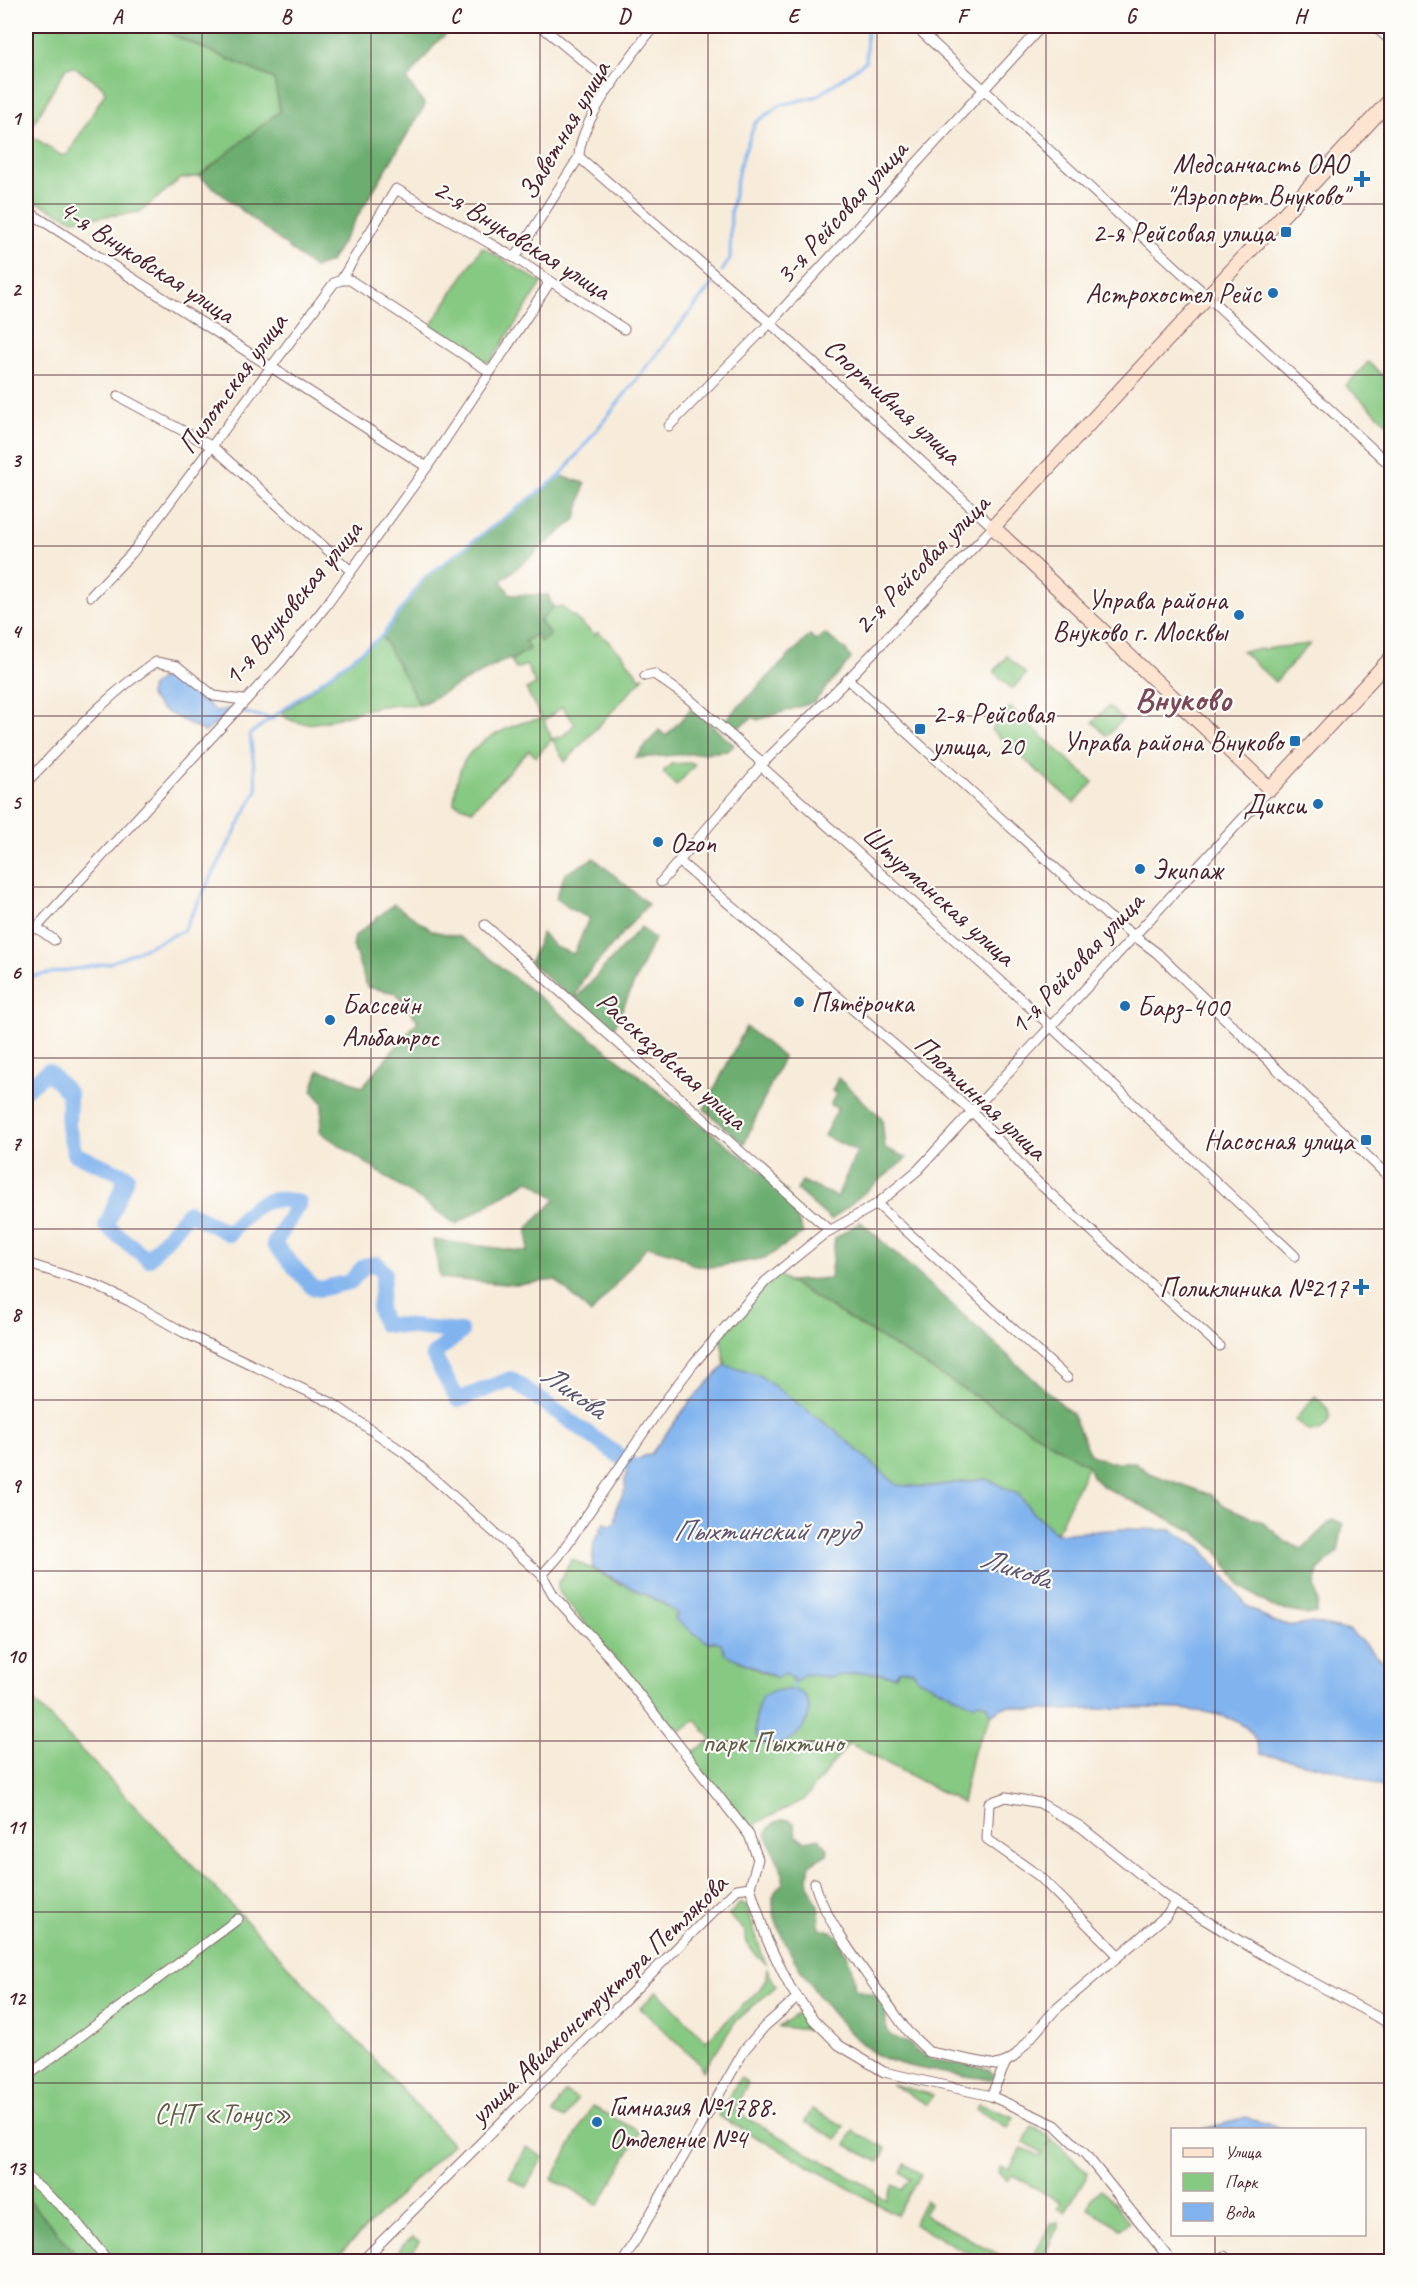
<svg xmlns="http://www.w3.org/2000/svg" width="1417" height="2287" viewBox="0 0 1417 2287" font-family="Caveat,sans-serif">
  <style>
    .green { fill: #86c982; stroke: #687456; stroke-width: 1.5; fill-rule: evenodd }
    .forest { fill: #6cad70; stroke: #5b664e; stroke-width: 1.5 }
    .water { fill: #81b4ee; stroke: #666a8c; stroke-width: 1.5 }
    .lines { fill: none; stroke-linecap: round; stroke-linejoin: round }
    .stream { stroke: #81b4ee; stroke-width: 3 }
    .river { stroke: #81b4ee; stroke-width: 16 }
    .street-casing { stroke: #876668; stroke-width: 11 }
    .secondary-casing { stroke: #876668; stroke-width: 16 }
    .street { stroke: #fff; stroke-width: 9 }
    .secondary { stroke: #fde4d1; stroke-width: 14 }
    .grid { fill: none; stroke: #4a1f2b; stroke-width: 1.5; stroke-opacity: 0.55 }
    .poi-dot { fill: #1f6fb2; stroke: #fdfcf7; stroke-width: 2 }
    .labels { text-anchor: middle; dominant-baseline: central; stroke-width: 4.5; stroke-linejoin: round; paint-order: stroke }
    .street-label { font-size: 28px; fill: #4a1f2b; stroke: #fdfcf7 }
    .poi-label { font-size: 28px; fill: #4a1f2b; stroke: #fdfcf7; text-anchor: end }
    .park-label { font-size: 28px; fill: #5f5a49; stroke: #fdfcf7 }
    .water-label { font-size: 30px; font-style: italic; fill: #5d536f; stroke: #fdfcf7 }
    .district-label { font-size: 34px; font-weight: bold; fill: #7a4859; stroke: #fdfcf7 }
    .neatline { fill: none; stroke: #4a1f2b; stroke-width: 2 }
    .grid-label { font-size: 20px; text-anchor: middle; font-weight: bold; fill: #4a1f2b }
  </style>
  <rect width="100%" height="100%" fill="#fdfcf7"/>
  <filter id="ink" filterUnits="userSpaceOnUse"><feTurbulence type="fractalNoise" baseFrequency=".0167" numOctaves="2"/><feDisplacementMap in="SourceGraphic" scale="12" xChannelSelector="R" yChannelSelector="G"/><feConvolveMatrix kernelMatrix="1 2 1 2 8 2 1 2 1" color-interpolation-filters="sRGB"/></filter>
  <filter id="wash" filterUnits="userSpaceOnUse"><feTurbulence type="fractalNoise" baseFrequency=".008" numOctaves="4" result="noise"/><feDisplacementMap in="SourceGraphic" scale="24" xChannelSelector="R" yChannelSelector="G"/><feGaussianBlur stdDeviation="1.35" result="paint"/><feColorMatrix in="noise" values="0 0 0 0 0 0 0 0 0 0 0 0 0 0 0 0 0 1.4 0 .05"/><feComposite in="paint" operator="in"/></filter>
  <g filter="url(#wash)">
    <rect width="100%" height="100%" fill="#f7ebd9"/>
    <!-- green -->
    <g class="green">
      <path d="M26,26H152L274,79L280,111L199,176L180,179L140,212L73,220L26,197ZM74,67L103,87L105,93L68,154L62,156L30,135L29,131L66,68Z"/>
      <polygon points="482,247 542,283 489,364 431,325"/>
      <polygon points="1368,362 1391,383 1391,418 1387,423 1346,386"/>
      <path d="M553,607H562L595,635L598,632L622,654L640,678L645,676L565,762L552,739L536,757L529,750L472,810L454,803C457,763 467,748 502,731C516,724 527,720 542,719L526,689L536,685L526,665L516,669L511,660L529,649L525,641L536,634H550L540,621ZM562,707L575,724L563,736L552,739L544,721Z"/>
      <path d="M382,636L420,705C407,705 394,704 382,706C352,709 308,738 281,714Z"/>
      <polygon points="1310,644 1275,682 1242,651"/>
      <polygon points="1007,656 1026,674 1012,689 994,672"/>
      <polygon points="1108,706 1123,719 1107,736 1093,722"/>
      <polygon points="1010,707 1093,782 1074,803 991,730"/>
      <polygon points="693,763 695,765 676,786 663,772 671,764"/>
      <polygon points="775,1273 1088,1465 1056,1534 1032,1512 1019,1495 987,1479 925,1487 897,1486 838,1433 760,1376 725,1365 720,1333"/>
      <path d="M1315,1396C1329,1409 1338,1415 1320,1431H1308L1295,1420Z"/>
      <polygon points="572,1559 622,1585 628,1579 678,1614 675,1619 709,1643 718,1641 737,1660 776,1678 783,1672 790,1674 793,1683 805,1674 829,1677 866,1672 895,1676 899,1671 907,1669 985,1703 992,1714 972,1755 962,1803 849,1743 804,1800 756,1823 756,1827 748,1831 690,1754 712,1740 696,1720 677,1733 558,1591 558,1583"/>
      <polygon points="26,1693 239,1913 452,2144 332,2261 26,2261"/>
      <path d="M740,1903L746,1906L765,1963C753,1952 745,1949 746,1932L729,1915Z"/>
      <polygon points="767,1969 776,1986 735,2022 703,2071 699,2063 640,2008 657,1991 706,2041 759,1990 765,1981"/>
      <polygon points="798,2013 809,2030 779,2027"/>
      <polygon points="740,2078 748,2082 734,2111 875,2190 874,2194 886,2201 893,2185 902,2190 910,2179 901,2172 905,2164 921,2174 897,2215 718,2116"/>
      <polygon points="891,2084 933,2095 927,2105"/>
      <polygon points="565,2092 577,2099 565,2119 553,2113"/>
      <polygon points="979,2104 1014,2117 1008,2128 976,2109"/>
      <polygon points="592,2106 640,2132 599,2205 552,2179"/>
      <polygon points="812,2109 844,2126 837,2139 805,2122"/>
      <polygon points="1032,2126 1051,2138 1047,2147 1053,2140 1087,2172 1086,2178 1065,2212 1058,2208 1061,2202 1012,2175 1008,2181 998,2172 1000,2167 1009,2169 1022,2148 1041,2156 1043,2153 1024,2142"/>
      <polygon points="853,2131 886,2148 879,2162 846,2145"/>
      <polygon points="526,2147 543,2157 526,2187 509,2178"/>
      <polygon points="1101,2189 1104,2191 1130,2222 1121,2228 1088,2209 1092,2197"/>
      <polygon points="925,2200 930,2203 924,2215 1011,2261 983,2261 913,2224"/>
      <polygon points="1058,2223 1058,2227 1041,2261 1030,2261 1051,2224"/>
      <polygon points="413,2237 419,2241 408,2261 393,2261 402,2246"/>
    </g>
    <!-- forest -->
    <g class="forest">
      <polygon points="153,26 152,26 455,26 437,42 407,80 425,105 330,262 314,268 199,176 280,111 274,79"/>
      <polygon points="560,476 585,483 576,519 501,581 511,595 548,595 553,607 540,621 550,635 540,642 536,634 525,641 529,649 511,660 509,658 420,705 382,636 424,578"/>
      <polygon points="825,634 846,650 851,659 814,702 758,720 753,717 738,728 731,723 721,724 810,635 816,641"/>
      <polygon points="692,708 734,745 728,751 635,758 659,730 666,736"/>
      <polygon points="594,858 648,904 583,979 573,1001 530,962 542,933 555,947 574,954 589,918 572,910 556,898 565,874"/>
      <polygon points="394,904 433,931 460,937 479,950 786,1191 803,1233 766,1258 714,1267 695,1266 676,1254 647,1246 591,1314 556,1280 516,1285 440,1278 433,1240 528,1252 528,1228 556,1199 529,1180 456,1224 320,1132 323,1103 312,1090 319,1070 341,1076 362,1087 418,1021 396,993 367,987 353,946 355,936"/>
      <polygon points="641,927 654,939 613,1030 576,998"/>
      <polygon points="746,1027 783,1057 744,1144 704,1109"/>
      <polygon points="838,1078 882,1118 885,1148 907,1158 831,1220 797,1190 802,1181 837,1197 857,1151 824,1136 838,1108 830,1105 836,1094 832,1091"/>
      <polygon points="861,1222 1072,1414 1091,1455 1109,1462 1135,1462 1149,1473 1211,1495 1225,1506 1262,1522 1286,1542 1302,1549 1333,1519 1343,1524 1338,1552 1318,1570 1315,1586 1318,1602 1316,1613 1308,1615 1272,1607 1240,1586 1217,1551 1193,1531 1104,1487 1093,1478 1087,1465 788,1281 830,1278 835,1238"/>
      <path d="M790,1820L794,1823L796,1836L805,1841L819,1838L828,1849L827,1854L810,1864C805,1886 811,1888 818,1907C820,1913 818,1921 820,1928L833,1932L839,1939L851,1965L855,1989L877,1996L886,2012V2027L891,2036L908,2043L919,2053L935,2060L989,2069L994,2076L990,2079C962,2076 900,2068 877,2055C843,2036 768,1938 773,1898C774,1891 778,1887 783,1883V1873L766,1834C771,1823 778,1819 790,1820Z"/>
      <polygon points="26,2197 73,2250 79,2261 26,2261"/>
    </g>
    <!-- water -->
    <g class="water">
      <polygon points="162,678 178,680 201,701 206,698 209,705 216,712 228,709 223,718 205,732 161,709 149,696 151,687"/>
      <path d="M725,1365L760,1376L838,1433L897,1485L925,1487L987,1479L1019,1495L1032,1512L1057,1534L1122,1529L1171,1530L1201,1547L1247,1606L1271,1621L1293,1626L1313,1623L1350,1631L1391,1669V1792C1350,1770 1305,1763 1260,1754C1256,1741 1254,1732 1241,1724C1199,1698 1083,1712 1031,1710C1024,1709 1016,1705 1009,1706C1003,1706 997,1711 992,1714L985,1703L978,1702L974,1705L918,1679L912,1670L899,1671L895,1676L866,1672L829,1677L805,1674L793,1683V1679L786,1673L777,1678L725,1654L721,1643L715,1641L709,1643L677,1621L675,1619L678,1614L663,1603L592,1568L594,1543L598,1533H604L600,1529L605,1522L610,1526L616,1521C614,1504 619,1505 625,1490C627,1485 625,1488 625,1481C625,1468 639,1456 651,1454L689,1403Z"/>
      <path d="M791,1690C828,1693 804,1755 761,1743C751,1734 756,1708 762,1697L772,1691Z"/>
      <polygon points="1246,2118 1286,2129 1203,2129"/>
    </g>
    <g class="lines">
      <!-- stream -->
      <g class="stream">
        <polyline points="722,271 730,259 731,210 739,168 755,123 781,105 818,96 866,61 867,26"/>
        <polyline points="228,709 273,719"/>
        <polyline points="26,981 34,976 110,963 183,931 257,790 250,734 382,636 424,578 560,476 714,282"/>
        <polyline points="792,1690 793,1683"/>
      </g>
      <!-- river -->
      <path class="river" d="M26,1089L48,1071L69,1094L68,1127L75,1154L127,1176L106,1226L148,1259L189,1212L229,1234C249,1207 266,1193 299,1203L274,1244L312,1287L320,1289L350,1282L364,1266L377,1264L384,1273L379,1308L384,1324L461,1332L433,1355L458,1400L511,1379L632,1465L653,1472"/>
    </g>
  </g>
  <g filter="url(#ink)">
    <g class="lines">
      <defs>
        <g id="street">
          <polyline points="541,26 612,85"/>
          <polyline points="915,26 1392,467"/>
          <polyline points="1374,26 1392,42"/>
          <polyline points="579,157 770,323 993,527 848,679 764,762 661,882"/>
          <polyline points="26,210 427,467"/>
          <path d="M515,258L579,157C579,120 632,56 654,26"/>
          <polyline points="341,280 350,280 490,372"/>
          <polyline points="118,396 213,447 351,571"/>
          <polyline points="669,426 770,323 1042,26"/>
          <polyline points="91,596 132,553 334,283 341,280 396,189 515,258 624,329"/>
          <polyline points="645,676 654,674 688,698 758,759 761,766 1043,1019 1295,1256"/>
          <polyline points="848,679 1108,916 1157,953 1392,1180"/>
          <path d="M26,783C67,740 106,695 156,662L177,666L214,696L243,700"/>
          <polyline points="680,862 973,1112 1032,1177 1219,1346"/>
          <polyline points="26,920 54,940"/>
          <polyline points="485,925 829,1230"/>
          <polyline points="35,929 281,662 325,607 427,467 548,285 546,279"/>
          <polyline points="877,1204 1067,1378"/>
          <polyline points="26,1263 92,1284 129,1301 183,1332 332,1403 406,1454 542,1575 554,1596 613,1661 749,1835 758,1859 750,1887"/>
          <polyline points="542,1575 559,1556 663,1404 694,1363 766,1281 824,1234 877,1204 918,1170 1270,789"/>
          <path d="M815,1883C823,1922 883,1995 907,2031L929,2052L996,2065L1006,2062L1014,2057L1055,2010L1168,1914L1175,1902"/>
          <polyline points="750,1887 767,1940 790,1987 814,2020 839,2045 884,2072 991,2096 1055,2125 1086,2155 1172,2262"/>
          <polyline points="1118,1955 1039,1876 987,1839 989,1803 1006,1797 1040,1803 1081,1827 1175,1902 1272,1960 1392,2025"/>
          <polyline points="26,2077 238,1919"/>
          <polyline points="991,2096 1006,2062"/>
          <polyline points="26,2176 71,2215 109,2262"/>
          <polyline points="1224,2256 1231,2262"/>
          <polyline points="361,2262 716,1909 737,1889 750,1887"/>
          <polyline points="623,2262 745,2049 765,2026 797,1998"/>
        </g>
        <polyline id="secondary" points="1392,98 993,527 1270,789 1392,657"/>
      </defs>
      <!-- street casing -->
      <use href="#street" class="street-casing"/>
      <!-- secondary casing -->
      <use href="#secondary" class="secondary-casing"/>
      <!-- street -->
      <use href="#street" class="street"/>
      <!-- secondary -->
      <use href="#secondary" class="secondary"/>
    </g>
  </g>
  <!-- grid -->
  <path class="grid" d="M202,26V2262M371,26V2262M540,26V2262M708,26V2262M877,26V2262M1046,26V2262M1215,26V2130M26,204H1392M26,375H1392M26,546H1392M26,716H1392M26,887H1392M26,1058H1392M26,1229H1392M26,1400H1392M26,1571H1392M26,1741H1392M26,1912H1392M26,2083H1392M1215,2234V2262"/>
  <!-- markers -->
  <g class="poi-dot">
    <path d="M1359 170h6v6h6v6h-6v6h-6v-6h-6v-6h6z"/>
    <rect x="1280" y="226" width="12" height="12" rx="3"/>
    <circle cx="1273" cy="293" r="6"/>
    <circle cx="1239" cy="615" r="6"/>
    <rect x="914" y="723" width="12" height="12" rx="3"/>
    <rect x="1289" y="735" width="12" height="12" rx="3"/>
    <circle cx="1318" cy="804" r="6"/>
    <circle cx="658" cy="842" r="6"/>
    <circle cx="1140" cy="869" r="6"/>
    <circle cx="799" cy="1002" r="6"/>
    <circle cx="1125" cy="1006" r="6"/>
    <circle cx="330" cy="1020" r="6"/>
    <rect x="1360" y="1134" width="12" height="12" rx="3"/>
    <path d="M1358 1278h6v6h6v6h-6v6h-6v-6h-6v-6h6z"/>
    <circle cx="597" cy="2122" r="6"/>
  </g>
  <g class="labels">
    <!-- street labels -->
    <g class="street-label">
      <text transform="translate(564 130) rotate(-60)">Заветная улица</text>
      <text transform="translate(841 212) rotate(-48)">3-я Рейсовая улица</text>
      <text transform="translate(522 239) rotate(32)">2-я Внуковская улица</text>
      <text transform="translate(147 261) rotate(33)">4-я Внуковская улица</text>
      <text transform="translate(232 383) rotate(-54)">Пилотская улица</text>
      <text transform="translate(893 401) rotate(42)">Спортивная улица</text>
      <text transform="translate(921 564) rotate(-46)">2-я Рейсовая улица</text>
      <text transform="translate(292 603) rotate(-51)">1-я Внуковская улица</text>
      <text transform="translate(939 895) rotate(42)">Штурманская улица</text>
      <text transform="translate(1076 963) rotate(-47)">1-я Рейсовая улица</text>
      <text transform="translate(672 1060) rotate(42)">Рассказовская улица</text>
      <text transform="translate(981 1097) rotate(43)">Плотинная улица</text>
      <text transform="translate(598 1999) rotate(-44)">улица Авиаконструктора Петлякова</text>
    </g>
    <!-- poi labels -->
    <g class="poi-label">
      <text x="1348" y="163">Медсанчасть ОАО<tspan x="1348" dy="32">"Аэропорт Внуково"</tspan></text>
      <text x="1274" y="232">2-я Рейсовая улица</text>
      <text x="1261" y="293">Астрохостел Рейс</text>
      <text x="1227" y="599">Управа района<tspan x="1227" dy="32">Внуково г. Москвы</tspan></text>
      <text x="932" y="713" text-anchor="start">2-я Рейсовая<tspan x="932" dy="32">улица, 20</tspan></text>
      <text x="1283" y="741">Управа района Внуково</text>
      <text x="1306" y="804">Дикси</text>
      <text x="670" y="842" text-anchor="start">Ozon</text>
      <text x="1152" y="869" text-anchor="start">Экипаж</text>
      <text x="811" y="1002" text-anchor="start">Пятёрочка</text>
      <text x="342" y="1004" text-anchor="start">Бассейн<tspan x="342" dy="32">Альбатрос</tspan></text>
      <text x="1137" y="1006" text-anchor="start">Барз-400</text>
      <text x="1354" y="1140">Насосная улица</text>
      <text x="1348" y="1287">Поликлиника №217</text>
      <text x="609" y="2106" text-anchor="start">Гимназия №1788.<tspan x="609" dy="32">Отделение №4</tspan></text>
    </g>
    <!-- park labels -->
    <g class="park-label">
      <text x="773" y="1742">парк Пыхтино</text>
      <text x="223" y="2113">СНТ «Тонус»</text>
    </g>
    <!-- water labels -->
    <g class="water-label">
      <text transform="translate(574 1391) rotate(35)">Ликова</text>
      <text x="765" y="1530">Пыхтинский пруд</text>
      <text transform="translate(1016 1568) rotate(19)">Ликова</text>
    </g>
    <!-- district labels -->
    <g class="district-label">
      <text x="1183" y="698">Внуково</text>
    </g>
  </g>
  <!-- margin -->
  <rect width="1417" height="2287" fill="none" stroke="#fdfcf7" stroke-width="66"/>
  <!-- legend -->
  <rect x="1171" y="2128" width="195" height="108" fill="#fdfcf7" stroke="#b5a4a5" stroke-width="1.5"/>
  <rect x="1183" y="2148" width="30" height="9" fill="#fde4d1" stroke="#b5a4a5" stroke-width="1.5"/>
  <text x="1225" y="2158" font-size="18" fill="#4a1f2b">Улица</text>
  <rect x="1183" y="2173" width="30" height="18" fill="#86c982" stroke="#b5a4a5" stroke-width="1.5"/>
  <text x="1225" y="2188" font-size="18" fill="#4a1f2b">Парк</text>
  <rect x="1183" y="2203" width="30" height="18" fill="#81b4ee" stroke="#b5a4a5" stroke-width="1.5"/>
  <text x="1225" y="2218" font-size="18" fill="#4a1f2b">Вода</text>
  <rect x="33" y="33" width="1351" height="2221" class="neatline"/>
  <g class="grid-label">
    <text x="117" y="23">A</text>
    <text x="286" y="23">B</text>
    <text x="455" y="23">C</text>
    <text x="624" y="23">D</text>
    <text x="793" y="23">E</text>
    <text x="962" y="23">F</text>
    <text x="1131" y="23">G</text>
    <text x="1300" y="23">H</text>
    <text x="16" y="125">1</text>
    <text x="16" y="296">2</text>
    <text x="16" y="467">3</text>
    <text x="16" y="638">4</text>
    <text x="16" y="809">5</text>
    <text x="16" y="979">6</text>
    <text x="16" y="1150">7</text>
    <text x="16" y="1321">8</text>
    <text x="16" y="1492">9</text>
    <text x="16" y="1663">10</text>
    <text x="16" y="1834">11</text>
    <text x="16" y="2005">12</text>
    <text x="16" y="2175">13</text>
  </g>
</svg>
